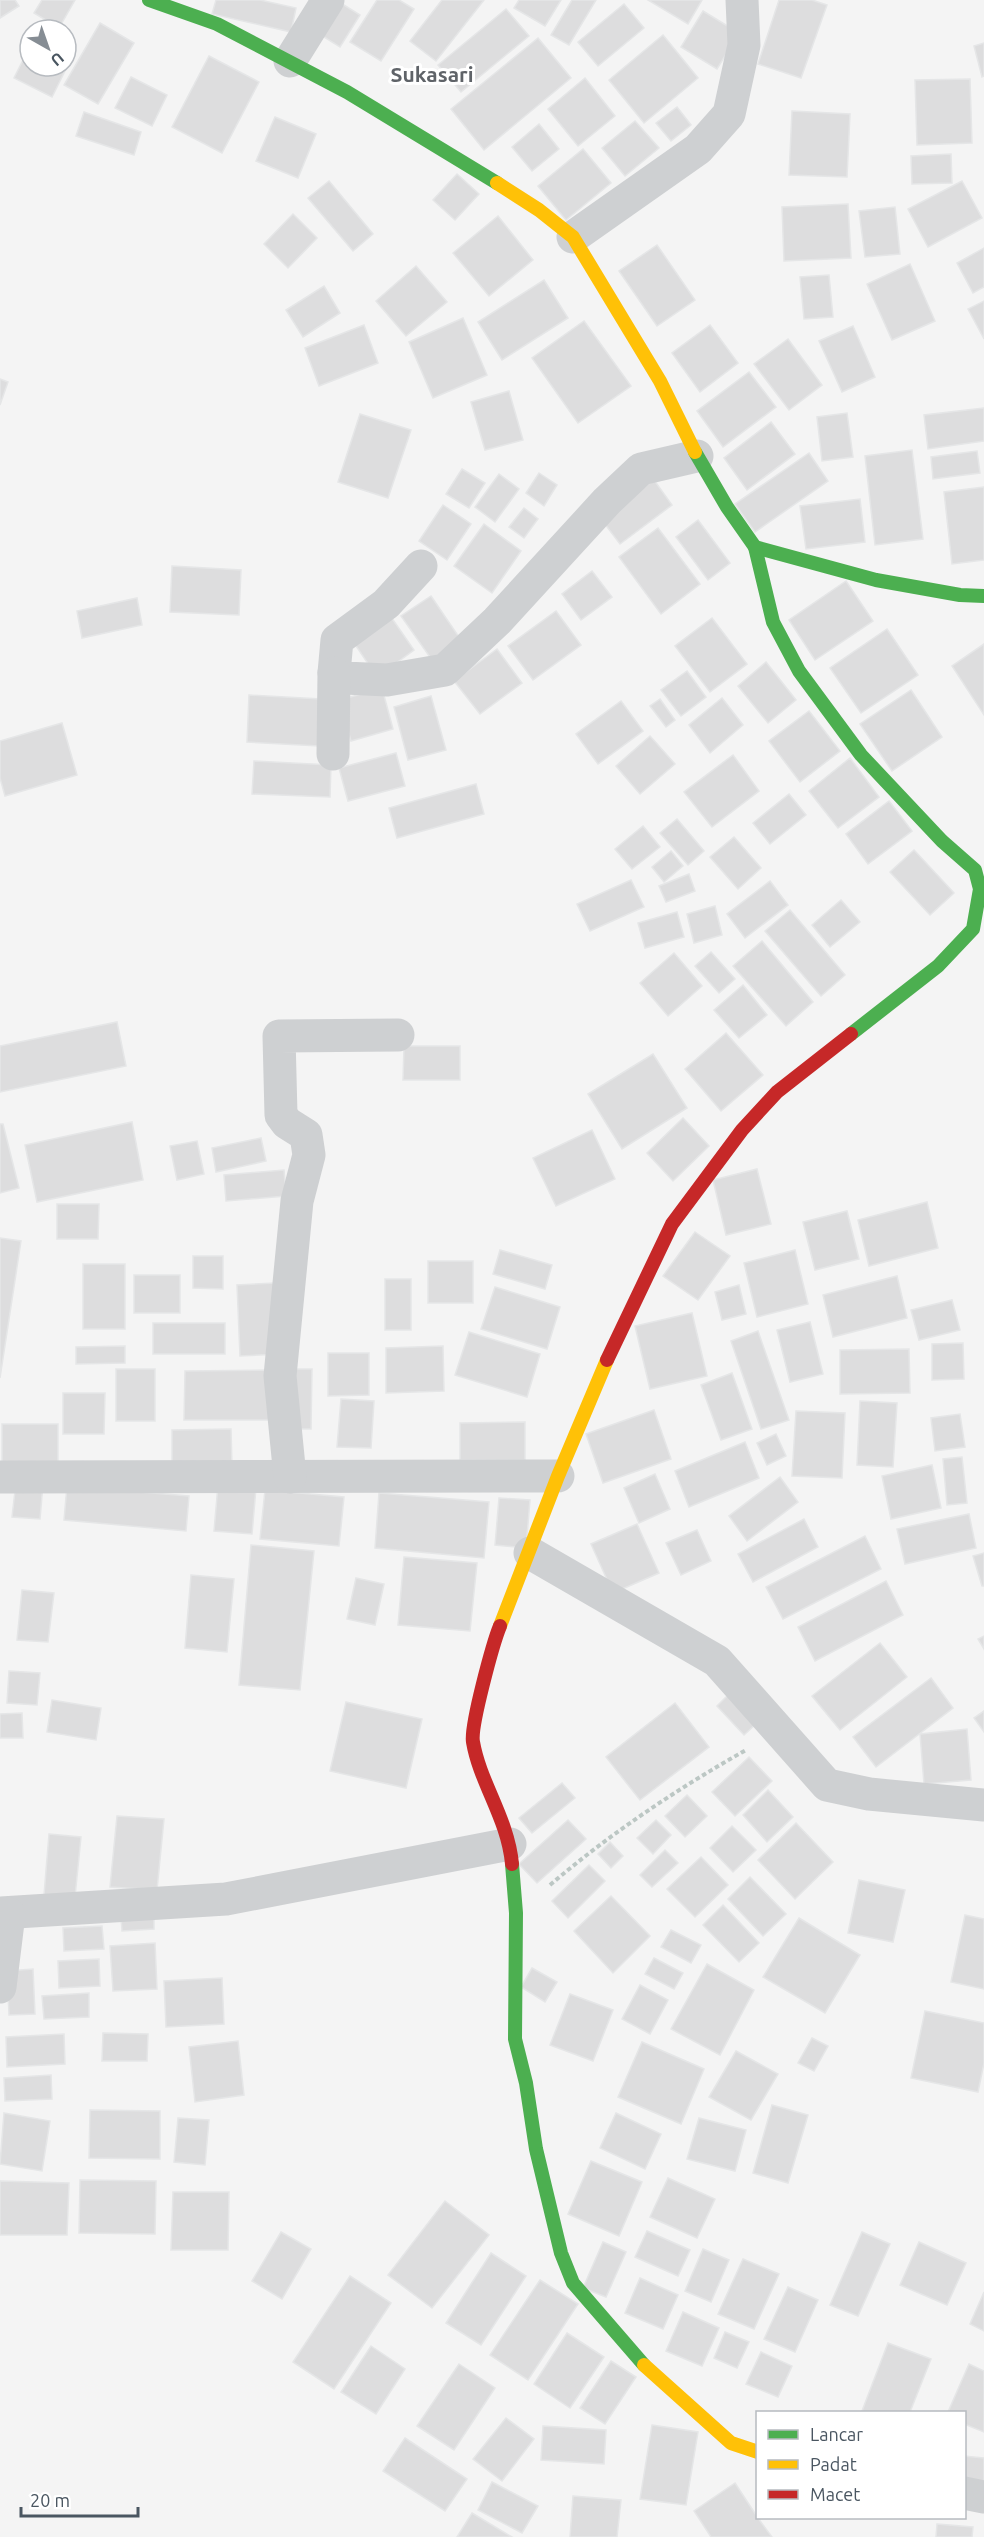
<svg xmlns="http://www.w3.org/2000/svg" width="984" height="2537" viewBox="0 0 984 2537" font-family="Ubuntu,sans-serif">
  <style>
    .building { fill: #ddddde; stroke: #e5e6e7; stroke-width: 1.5 }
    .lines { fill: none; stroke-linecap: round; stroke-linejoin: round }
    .path { stroke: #bcc7c4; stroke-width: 4; stroke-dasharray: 4.5 3; stroke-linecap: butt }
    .street { stroke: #ced0d2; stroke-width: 33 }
    .fast { stroke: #4caf50; stroke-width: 14 }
    .slow { stroke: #ffc107; stroke-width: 14 }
    .jam { stroke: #c62828; stroke-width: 14 }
    .labels { text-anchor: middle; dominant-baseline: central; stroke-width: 6; stroke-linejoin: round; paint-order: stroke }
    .quarter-label { font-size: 21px; font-weight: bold; fill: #5f6368; stroke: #fff }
  </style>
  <rect width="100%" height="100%" fill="#f4f4f4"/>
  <!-- building -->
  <g class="building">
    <polygon points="0,0 15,0 19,6 0,18"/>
    <polygon points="42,0 75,0 59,28 34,13"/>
    <polygon points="216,0 260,0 296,8 291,32 212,14"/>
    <polygon points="336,0 360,15 340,47 316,32"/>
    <polygon points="377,0 399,0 414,9 381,61 350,42"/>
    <polygon points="442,0 484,0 436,61 410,41"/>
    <polygon points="519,0 561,0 545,26 514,8"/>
    <polygon points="572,0 596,0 569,45 551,35"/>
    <polygon points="648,0 702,0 688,24"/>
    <polygon points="779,0 812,0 827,5 801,78 758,64"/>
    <polygon points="624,4 644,28 598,66 578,42"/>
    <polygon points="506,9 529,36 461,92 438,65"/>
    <polygon points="703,11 739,33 717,69 681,47"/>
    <polygon points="100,23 134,43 98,104 64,85"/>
    <polygon points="663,35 698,78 644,123 609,80"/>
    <polygon points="538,38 571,78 484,150 451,109"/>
    <polygon points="984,43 984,76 982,77 974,46"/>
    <polygon points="30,46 30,66 66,66 66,51 73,55 52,97 14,78"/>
    <polygon points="209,56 259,82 222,153 172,127"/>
    <polygon points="131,77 167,95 152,126 115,108"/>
    <polygon points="585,78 615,116 578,146 548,109"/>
    <polygon points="970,79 972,143 917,145 915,80"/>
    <polygon points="677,107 691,125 671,141 656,123"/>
    <polygon points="792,111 850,114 847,177 789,175"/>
    <polygon points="84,112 141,132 134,155 76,136"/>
    <polygon points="275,117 316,134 298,178 256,161"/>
    <polygon points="635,121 659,148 625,176 602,148"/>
    <polygon points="539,124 559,149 532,171 512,147"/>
    <polygon points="583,149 611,183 566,220 538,186"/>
    <polygon points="951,154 952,183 912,184 911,156"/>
    <polygon points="457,174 479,194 455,220 433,200"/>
    <polygon points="329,181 373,234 353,251 308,198"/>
    <polygon points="962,181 982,218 928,247 908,209"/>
    <polygon points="848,204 851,258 784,261 782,207"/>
    <polygon points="895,207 900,254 865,257 859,211"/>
    <polygon points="293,214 317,238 288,268 264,244"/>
    <polygon points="498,216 533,260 489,296 453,253"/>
    <polygon points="657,245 695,300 657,326 619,271"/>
    <polygon points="984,248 984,287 973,293 957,263"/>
    <polygon points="910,264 935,321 892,340 867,284"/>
    <polygon points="416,266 447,302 406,336 376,301"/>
    <polygon points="829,275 833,317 804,319 800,277"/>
    <polygon points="544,280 568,318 502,360 478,322"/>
    <polygon points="324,286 340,313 303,337 286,310"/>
    <polygon points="984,301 984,339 968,309"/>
    <polygon points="463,318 487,375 433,398 409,342"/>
    <polygon points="584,321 631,386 578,423 532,358"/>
    <polygon points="364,325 378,363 319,386 305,348"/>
    <polygon points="710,325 738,363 700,392 672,353"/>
    <polygon points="853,326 875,377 842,392 819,341"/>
    <polygon points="788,339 822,385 789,410 754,364"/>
    <polygon points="749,372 776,407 723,447 697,411"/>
    <polygon points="0,379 8,382 0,405"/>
    <polygon points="509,391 523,440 485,450 471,402"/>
    <polygon points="984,408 984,441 928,449 924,415"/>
    <polygon points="847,413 853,457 822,461 817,417"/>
    <polygon points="360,414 411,430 388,498 338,482"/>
    <polygon points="771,422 795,454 747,490 724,458"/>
    <polygon points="912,450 923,539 875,545 865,456"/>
    <polygon points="977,451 980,473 933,479 931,457"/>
    <polygon points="809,453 828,481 755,532 735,504"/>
    <polygon points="462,469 485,483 469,508 446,494"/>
    <polygon points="539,473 557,485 544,506 526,493"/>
    <polygon points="499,474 519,489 495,522 475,507"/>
    <polygon points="654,480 672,505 620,544 601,519"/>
    <polygon points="984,487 984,560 952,564 944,492"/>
    <polygon points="860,499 865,542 806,549 800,506"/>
    <polygon points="443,505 471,524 447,560 419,541"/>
    <polygon points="524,508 538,519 524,538 509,527"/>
    <polygon points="698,520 730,563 708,580 676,537"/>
    <polygon points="484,524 521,551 492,593 454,566"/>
    <polygon points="658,528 700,584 661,614 619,557"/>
    <polygon points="172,566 241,570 239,615 170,612"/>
    <polygon points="592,571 612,597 581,620 562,594"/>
    <polygon points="846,581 873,621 815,660 789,620"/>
    <polygon points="431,596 461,640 432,660 401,616"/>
    <polygon points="137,598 142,625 82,638 77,611"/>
    <polygon points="556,611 581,645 533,680 508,646"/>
    <polygon points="391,617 414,650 377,677 354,643"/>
    <polygon points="712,618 747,664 710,692 675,646"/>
    <polygon points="887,629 918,675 861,713 830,668"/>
    <polygon points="984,644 984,715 952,666"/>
    <polygon points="497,649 522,683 480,714 454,681"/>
    <polygon points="766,662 796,700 768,723 738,686"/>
    <polygon points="687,671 706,697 681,716 661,690"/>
    <polygon points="382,688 393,729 351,741 340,700"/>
    <polygon points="911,690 942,737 892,771 860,724"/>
    <polygon points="249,695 321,699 319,746 247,742"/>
    <polygon points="431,696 446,750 408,760 394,707"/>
    <polygon points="722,698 743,725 710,753 689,725"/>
    <polygon points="660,699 675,720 666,727 650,706"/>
    <polygon points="621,701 643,731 598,764 576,734"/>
    <polygon points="809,711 840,751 800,782 769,741"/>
    <polygon points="62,723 77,775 5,796 0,778 0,741"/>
    <polygon points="650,736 675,764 640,794 616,766"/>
    <polygon points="396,753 405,786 348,801 339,768"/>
    <polygon points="733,755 759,791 712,827 684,792"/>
    <polygon points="850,758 879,797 838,828 809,791"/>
    <polygon points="254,761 331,765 330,797 252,794"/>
    <polygon points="476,784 484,814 397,838 389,808"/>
    <polygon points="789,794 806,815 770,844 753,823"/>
    <polygon points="889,801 912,831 868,864 846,834"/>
    <polygon points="677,819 704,851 688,865 660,833"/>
    <polygon points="643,826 660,847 632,869 615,849"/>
    <polygon points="734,837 761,868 738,889 710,857"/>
    <polygon points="914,850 954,893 930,915 890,872"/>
    <polygon points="671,851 683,866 664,882 652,867"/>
    <polygon points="689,874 695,891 666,902 659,886"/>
    <polygon points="631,880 644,907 590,931 577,904"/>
    <polygon points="770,881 788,905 745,938 727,914"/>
    <polygon points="841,900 860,922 830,947 812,925"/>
    <polygon points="715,906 722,935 694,943 687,914"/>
    <polygon points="790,910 845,975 821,996 765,931"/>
    <polygon points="677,912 684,937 645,948 638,923"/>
    <polygon points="762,941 813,1002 786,1026 733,966"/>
    <polygon points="711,952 735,979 719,993 695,966"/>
    <polygon points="674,953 702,986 668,1016 640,983"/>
    <polygon points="743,985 767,1015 739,1038 714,1010"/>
    <polygon points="117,1022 126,1066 0,1092 0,1046"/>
    <polygon points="726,1033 763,1075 721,1111 685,1069"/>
    <polygon points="404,1046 460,1046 460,1080 403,1080"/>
    <polygon points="653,1054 687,1108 622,1149 588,1094"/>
    <polygon points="683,1118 709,1146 673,1181 647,1153"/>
    <polygon points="132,1122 143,1180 37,1202 25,1145"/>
    <polygon points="0,1124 3,1124 19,1188 0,1193"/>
    <polygon points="592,1130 615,1179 556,1206 533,1158"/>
    <polygon points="261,1138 266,1161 216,1172 212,1148"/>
    <polygon points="197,1141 204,1174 177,1180 170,1146"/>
    <polygon points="757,1169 771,1224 726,1235 713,1180"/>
    <polygon points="284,1170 286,1196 226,1201 224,1175"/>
    <polygon points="927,1202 938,1248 869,1266 858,1220"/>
    <polygon points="57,1204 99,1204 98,1239 57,1239"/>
    <polygon points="847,1211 859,1259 815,1270 803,1222"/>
    <polygon points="695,1232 730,1256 698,1300 663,1276"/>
    <polygon points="0,1238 21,1241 0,1378"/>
    <polygon points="500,1250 552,1265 545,1289 493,1274"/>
    <polygon points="795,1250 808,1304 757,1317 744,1263"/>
    <polygon points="193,1256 223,1256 223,1289 193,1288"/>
    <rect x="428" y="1261" width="45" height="42"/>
    <rect x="83" y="1264" width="42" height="65"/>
    <rect x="134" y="1275" width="46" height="38"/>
    <polygon points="897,1276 907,1318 833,1337 823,1295"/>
    <rect x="385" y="1279" width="26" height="51"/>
    <polygon points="275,1283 279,1354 240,1356 237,1285"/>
    <polygon points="739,1285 746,1314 722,1320 715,1292"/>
    <polygon points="495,1287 560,1307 547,1349 481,1329"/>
    <polygon points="952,1300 960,1330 919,1340 911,1310"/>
    <polygon points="692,1313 707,1376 650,1389 635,1326"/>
    <polygon points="810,1322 823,1374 790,1382 777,1330"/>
    <rect x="153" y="1323" width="72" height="31"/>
    <polygon points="758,1331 789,1420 761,1429 731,1341"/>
    <polygon points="469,1332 540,1354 527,1397 455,1375"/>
    <polygon points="963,1343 964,1379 932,1380 932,1344"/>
    <polygon points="125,1346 125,1363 76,1364 76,1347"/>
    <polygon points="443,1346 444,1391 386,1393 386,1348"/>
    <polygon points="909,1349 910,1393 840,1394 840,1350"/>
    <polygon points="328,1353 369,1353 369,1395 328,1396"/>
    <rect x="116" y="1369" width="39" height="52"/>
    <polygon points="293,1369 312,1369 311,1429 293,1429"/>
    <polygon points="271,1370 270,1420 184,1420 185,1371"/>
    <polygon points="732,1373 752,1429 721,1440 701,1385"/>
    <polygon points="63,1393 105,1393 104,1434 63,1434"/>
    <polygon points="341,1399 374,1401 371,1448 337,1447"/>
    <polygon points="860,1401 897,1403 893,1467 857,1465"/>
    <polygon points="654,1410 671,1459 603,1483 586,1434"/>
    <polygon points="796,1411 845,1413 842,1478 792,1476"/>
    <polygon points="960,1414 965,1447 935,1451 931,1418"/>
    <polygon points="525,1422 525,1460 460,1460 460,1423"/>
    <rect x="2" y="1424" width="56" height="38"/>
    <polygon points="231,1429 232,1466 172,1466 172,1430"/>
    <polygon points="776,1434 786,1456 767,1465 757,1443"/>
    <polygon points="745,1442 759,1478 689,1507 675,1471"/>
    <polygon points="962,1457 967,1503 947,1505 943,1459"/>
    <polygon points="932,1465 941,1508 891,1519 882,1476"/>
    <polygon points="655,1474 670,1509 639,1523 624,1488"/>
    <polygon points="780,1477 798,1502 747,1541 729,1516"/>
    <polygon points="16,1482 43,1484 40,1519 12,1517"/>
    <polygon points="218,1485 256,1488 252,1534 214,1531"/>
    <polygon points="67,1486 189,1496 186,1531 64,1520"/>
    <polygon points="265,1490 344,1497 339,1546 260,1539"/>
    <polygon points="379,1493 489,1502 484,1558 375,1548"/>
    <polygon points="499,1498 530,1500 526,1548 495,1545"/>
    <polygon points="969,1514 976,1548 905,1564 897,1529"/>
    <polygon points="804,1519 818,1547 753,1582 738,1554"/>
    <polygon points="637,1524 659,1573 613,1593 591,1544"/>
    <polygon points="697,1530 711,1561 681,1575 666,1543"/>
    <polygon points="865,1536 881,1569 783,1619 766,1587"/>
    <polygon points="251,1545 314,1551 300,1690 239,1685"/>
    <polygon points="984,1553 984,1586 982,1586 973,1556"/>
    <polygon points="404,1557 477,1563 470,1631 398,1625"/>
    <polygon points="191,1575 234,1579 227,1652 185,1648"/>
    <polygon points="356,1578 384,1584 375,1625 347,1619"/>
    <polygon points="886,1581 903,1615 815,1661 798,1627"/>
    <polygon points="22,1590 54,1593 48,1642 17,1640"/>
    <polygon points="984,1636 984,1649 978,1639"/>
    <polygon points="880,1643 907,1677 840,1730 812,1696"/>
    <polygon points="9,1671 40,1673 37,1705 7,1703"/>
    <polygon points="931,1678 953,1708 876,1767 853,1737"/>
    <polygon points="731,1692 758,1722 744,1735 717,1706"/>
    <polygon points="52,1700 101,1708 96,1740 47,1732"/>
    <polygon points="346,1702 422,1719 406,1788 330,1771"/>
    <polygon points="675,1703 709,1747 640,1800 606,1757"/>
    <polygon points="984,1711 984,1732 974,1718"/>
    <polygon points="22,1713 23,1738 0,1738 0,1714"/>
    <polygon points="967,1729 971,1780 924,1784 920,1734"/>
    <polygon points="749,1757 772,1781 735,1816 712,1792"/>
    <polygon points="562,1783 575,1798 532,1833 519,1818"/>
    <polygon points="768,1790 793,1817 767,1842 743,1815"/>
    <polygon points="687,1795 707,1816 685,1837 665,1816"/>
    <polygon points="117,1816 164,1819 157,1890 110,1887"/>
    <polygon points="568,1820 586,1839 537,1883 519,1864"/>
    <polygon points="656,1820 671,1835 653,1854 637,1838"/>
    <polygon points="796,1823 833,1862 795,1899 758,1860"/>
    <polygon points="732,1826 756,1850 733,1872 710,1848"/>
    <polygon points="49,1834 81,1837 75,1897 44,1895"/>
    <polygon points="610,1842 623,1856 611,1868 598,1854"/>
    <polygon points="665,1850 678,1863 652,1887 640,1875"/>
    <polygon points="701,1857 728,1885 695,1917 667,1889"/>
    <polygon points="589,1865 605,1881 568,1918 552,1901"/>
    <polygon points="750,1877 786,1914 763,1936 728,1899"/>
    <polygon points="859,1880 905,1890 893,1942 848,1933"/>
    <polygon points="611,1896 650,1936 613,1973 574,1931"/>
    <polygon points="723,1905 759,1943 739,1962 703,1925"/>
    <polygon points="965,1915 984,1919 984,1989 951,1982"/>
    <polygon points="154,1917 154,1929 122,1931 121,1918"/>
    <polygon points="799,1918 860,1955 825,2013 763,1977"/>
    <polygon points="102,1926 104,1949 64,1951 63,1928"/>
    <polygon points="671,1930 701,1945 691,1963 661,1947"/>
    <polygon points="155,1943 157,1989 113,1991 110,1946"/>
    <polygon points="654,1958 683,1973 674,1989 645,1974"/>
    <polygon points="99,1959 100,1986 59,1988 58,1961"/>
    <polygon points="707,1964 754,1990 720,2055 671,2029"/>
    <polygon points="532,1968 557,1982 545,2002 521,1987"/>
    <polygon points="33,1969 35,2014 9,2015 7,1971"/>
    <polygon points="222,1978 224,2024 166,2027 164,1981"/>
    <polygon points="640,1985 668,2000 650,2034 622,2019"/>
    <polygon points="89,1993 89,2017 44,2019 42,1996"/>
    <polygon points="570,1994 613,2010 593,2061 550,2045"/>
    <polygon points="925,2011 984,2023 984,2063 978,2092 911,2078"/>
    <polygon points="103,2033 148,2034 147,2061 102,2061"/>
    <polygon points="64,2034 65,2064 7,2067 6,2037"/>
    <polygon points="812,2038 828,2046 814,2071 798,2063"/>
    <polygon points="238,2041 244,2095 195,2102 189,2047"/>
    <polygon points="642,2042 704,2069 681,2124 618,2097"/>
    <polygon points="736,2051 778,2074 751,2120 709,2097"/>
    <polygon points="51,2075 52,2099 5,2101 4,2078"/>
    <polygon points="772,2105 808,2115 788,2183 753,2173"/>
    <polygon points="90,2110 160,2111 160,2159 89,2158"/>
    <polygon points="4,2113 50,2121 42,2171 0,2164"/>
    <polygon points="616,2113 661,2134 645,2169 600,2148"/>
    <polygon points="178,2118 209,2120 205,2165 174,2162"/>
    <polygon points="699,2118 746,2130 735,2171 687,2159"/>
    <polygon points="591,2161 642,2182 619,2236 568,2214"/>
    <polygon points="668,2178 715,2199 697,2238 650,2217"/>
    <polygon points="80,2180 156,2181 155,2234 79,2233"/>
    <polygon points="0,2181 69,2183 67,2235 0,2235"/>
    <polygon points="173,2192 229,2192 228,2250 171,2250"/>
    <polygon points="445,2201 489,2235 432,2308 388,2275"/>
    <polygon points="647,2231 690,2250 678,2276 635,2257"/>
    <polygon points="281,2232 311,2249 282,2299 252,2281"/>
    <polygon points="862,2232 890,2244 858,2316 830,2305"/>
    <polygon points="603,2242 626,2252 606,2297 583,2288"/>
    <polygon points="919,2242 966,2263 947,2305 900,2285"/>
    <polygon points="703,2249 729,2260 711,2302 685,2291"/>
    <polygon points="491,2253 526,2276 481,2345 446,2323"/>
    <polygon points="743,2259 779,2274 754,2329 718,2314"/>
    <polygon points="350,2276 391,2303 334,2389 293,2362"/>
    <polygon points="640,2278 678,2295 663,2329 625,2313"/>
    <polygon points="540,2280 578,2304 528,2380 490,2355"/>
    <polygon points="788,2287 818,2300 795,2352 764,2339"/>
    <polygon points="984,2292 984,2331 970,2324"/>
    <polygon points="683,2312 719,2328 702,2366 666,2351"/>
    <polygon points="725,2332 749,2342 737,2368 714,2358"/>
    <polygon points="567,2333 604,2357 570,2408 534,2384"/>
    <polygon points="888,2343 931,2359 910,2412 866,2412 862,2411"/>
    <polygon points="371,2346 405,2369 376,2414 341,2392"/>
    <polygon points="761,2352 792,2366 778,2397 746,2384"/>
    <polygon points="611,2361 636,2377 605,2424 580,2408"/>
    <polygon points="459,2364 495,2388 454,2450 417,2426"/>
    <polygon points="969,2364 984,2371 984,2432 964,2424 964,2412 948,2412"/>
    <polygon points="506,2418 534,2439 502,2481 473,2459"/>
    <polygon points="652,2425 698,2432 686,2505 640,2499"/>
    <polygon points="543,2426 606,2430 604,2464 541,2460"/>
    <polygon points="405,2438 467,2479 445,2511 383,2471"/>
    <polygon points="964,2456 984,2458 984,2485 964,2483"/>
    <polygon points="492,2482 538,2506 522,2533 478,2510"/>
    <polygon points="735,2483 758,2518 772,2537 711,2537 694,2511"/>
    <polygon points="573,2496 621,2500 617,2537 570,2537"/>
    <polygon points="472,2513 512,2537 457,2537"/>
    <polygon points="937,2524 973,2527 972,2537 936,2537"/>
  </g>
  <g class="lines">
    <!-- path -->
    <path class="path" d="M550,1885C611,1833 677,1789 746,1750"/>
    <!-- street -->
    <g class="street">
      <polyline points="290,61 328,0"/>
      <polyline points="573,237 698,149 729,114 744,45 742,0"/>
      <polyline points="421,566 386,604 337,640 334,673 345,678 387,680 445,670 497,621 607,501 641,469 697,456"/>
      <polyline points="333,754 334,673"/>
      <polyline points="0,1477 558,1476"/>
      <polyline points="290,1477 280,1376 297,1201 309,1155 306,1135 287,1123 281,1115 279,1036 398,1035"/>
      <polyline points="530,1553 717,1661 827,1785 869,1794 984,1805"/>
      <polyline points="0,1913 226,1899 510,1844"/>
      <polyline points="0,1987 9,1914"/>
      <polyline points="964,2493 984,2497"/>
    </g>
    <!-- fast -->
    <g class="fast">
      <polyline points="149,0 217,24 347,92 497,183"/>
      <polyline points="695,452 727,507 755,547 876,580 960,595 984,596"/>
      <polyline points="755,547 773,622 799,671 861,755 942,841 975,870 980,889 973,929 938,966 851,1034"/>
      <polyline points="512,1864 516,1913 515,2039 526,2083 536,2149 561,2253 573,2283 644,2365"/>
    </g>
    <!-- slow -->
    <g class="slow">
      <polyline points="497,183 539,210 573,237 660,381 695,452"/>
      <polyline points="500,1626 558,1476 607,1360"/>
      <polyline points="644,2365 731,2443 758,2452"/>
    </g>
    <!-- jam -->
    <g class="jam">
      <polyline points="607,1360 672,1224 742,1130 777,1092 851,1034"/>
      <path d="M500,1626C493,1643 470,1727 473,1742C480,1783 508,1819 512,1864"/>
    </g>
  </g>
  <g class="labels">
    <!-- quarter labels -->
    <g class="quarter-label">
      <text x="432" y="74">Sukasari</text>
    </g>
  </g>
  <!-- legend -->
  <rect x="756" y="2411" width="210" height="108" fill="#ffffff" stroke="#b7bbc0" stroke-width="1.5"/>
  <rect x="768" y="2430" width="30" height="9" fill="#4caf50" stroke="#b7bbc0" stroke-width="1.5"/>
  <text x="810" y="2441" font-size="18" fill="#4a5661">Lancar</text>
  <rect x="768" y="2460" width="30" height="9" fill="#ffc107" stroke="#b7bbc0" stroke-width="1.5"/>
  <text x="810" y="2471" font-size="18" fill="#4a5661">Padat</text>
  <rect x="768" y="2490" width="30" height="9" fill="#c62828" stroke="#b7bbc0" stroke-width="1.5"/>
  <text x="810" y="2501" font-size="18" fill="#4a5661">Macet</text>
  <!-- north arrow -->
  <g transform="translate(48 48) rotate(140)"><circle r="28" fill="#ffffff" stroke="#b7bbc0" stroke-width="1.5"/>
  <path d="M0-4.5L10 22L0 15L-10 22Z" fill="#868d94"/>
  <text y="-9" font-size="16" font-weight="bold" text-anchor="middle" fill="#4a5661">U</text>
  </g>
  <!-- scale -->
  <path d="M21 2507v9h117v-9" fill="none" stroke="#4a5661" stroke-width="3"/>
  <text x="30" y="2507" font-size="18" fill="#4a5661" stroke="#ffffff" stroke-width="4.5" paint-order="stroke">20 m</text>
</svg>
